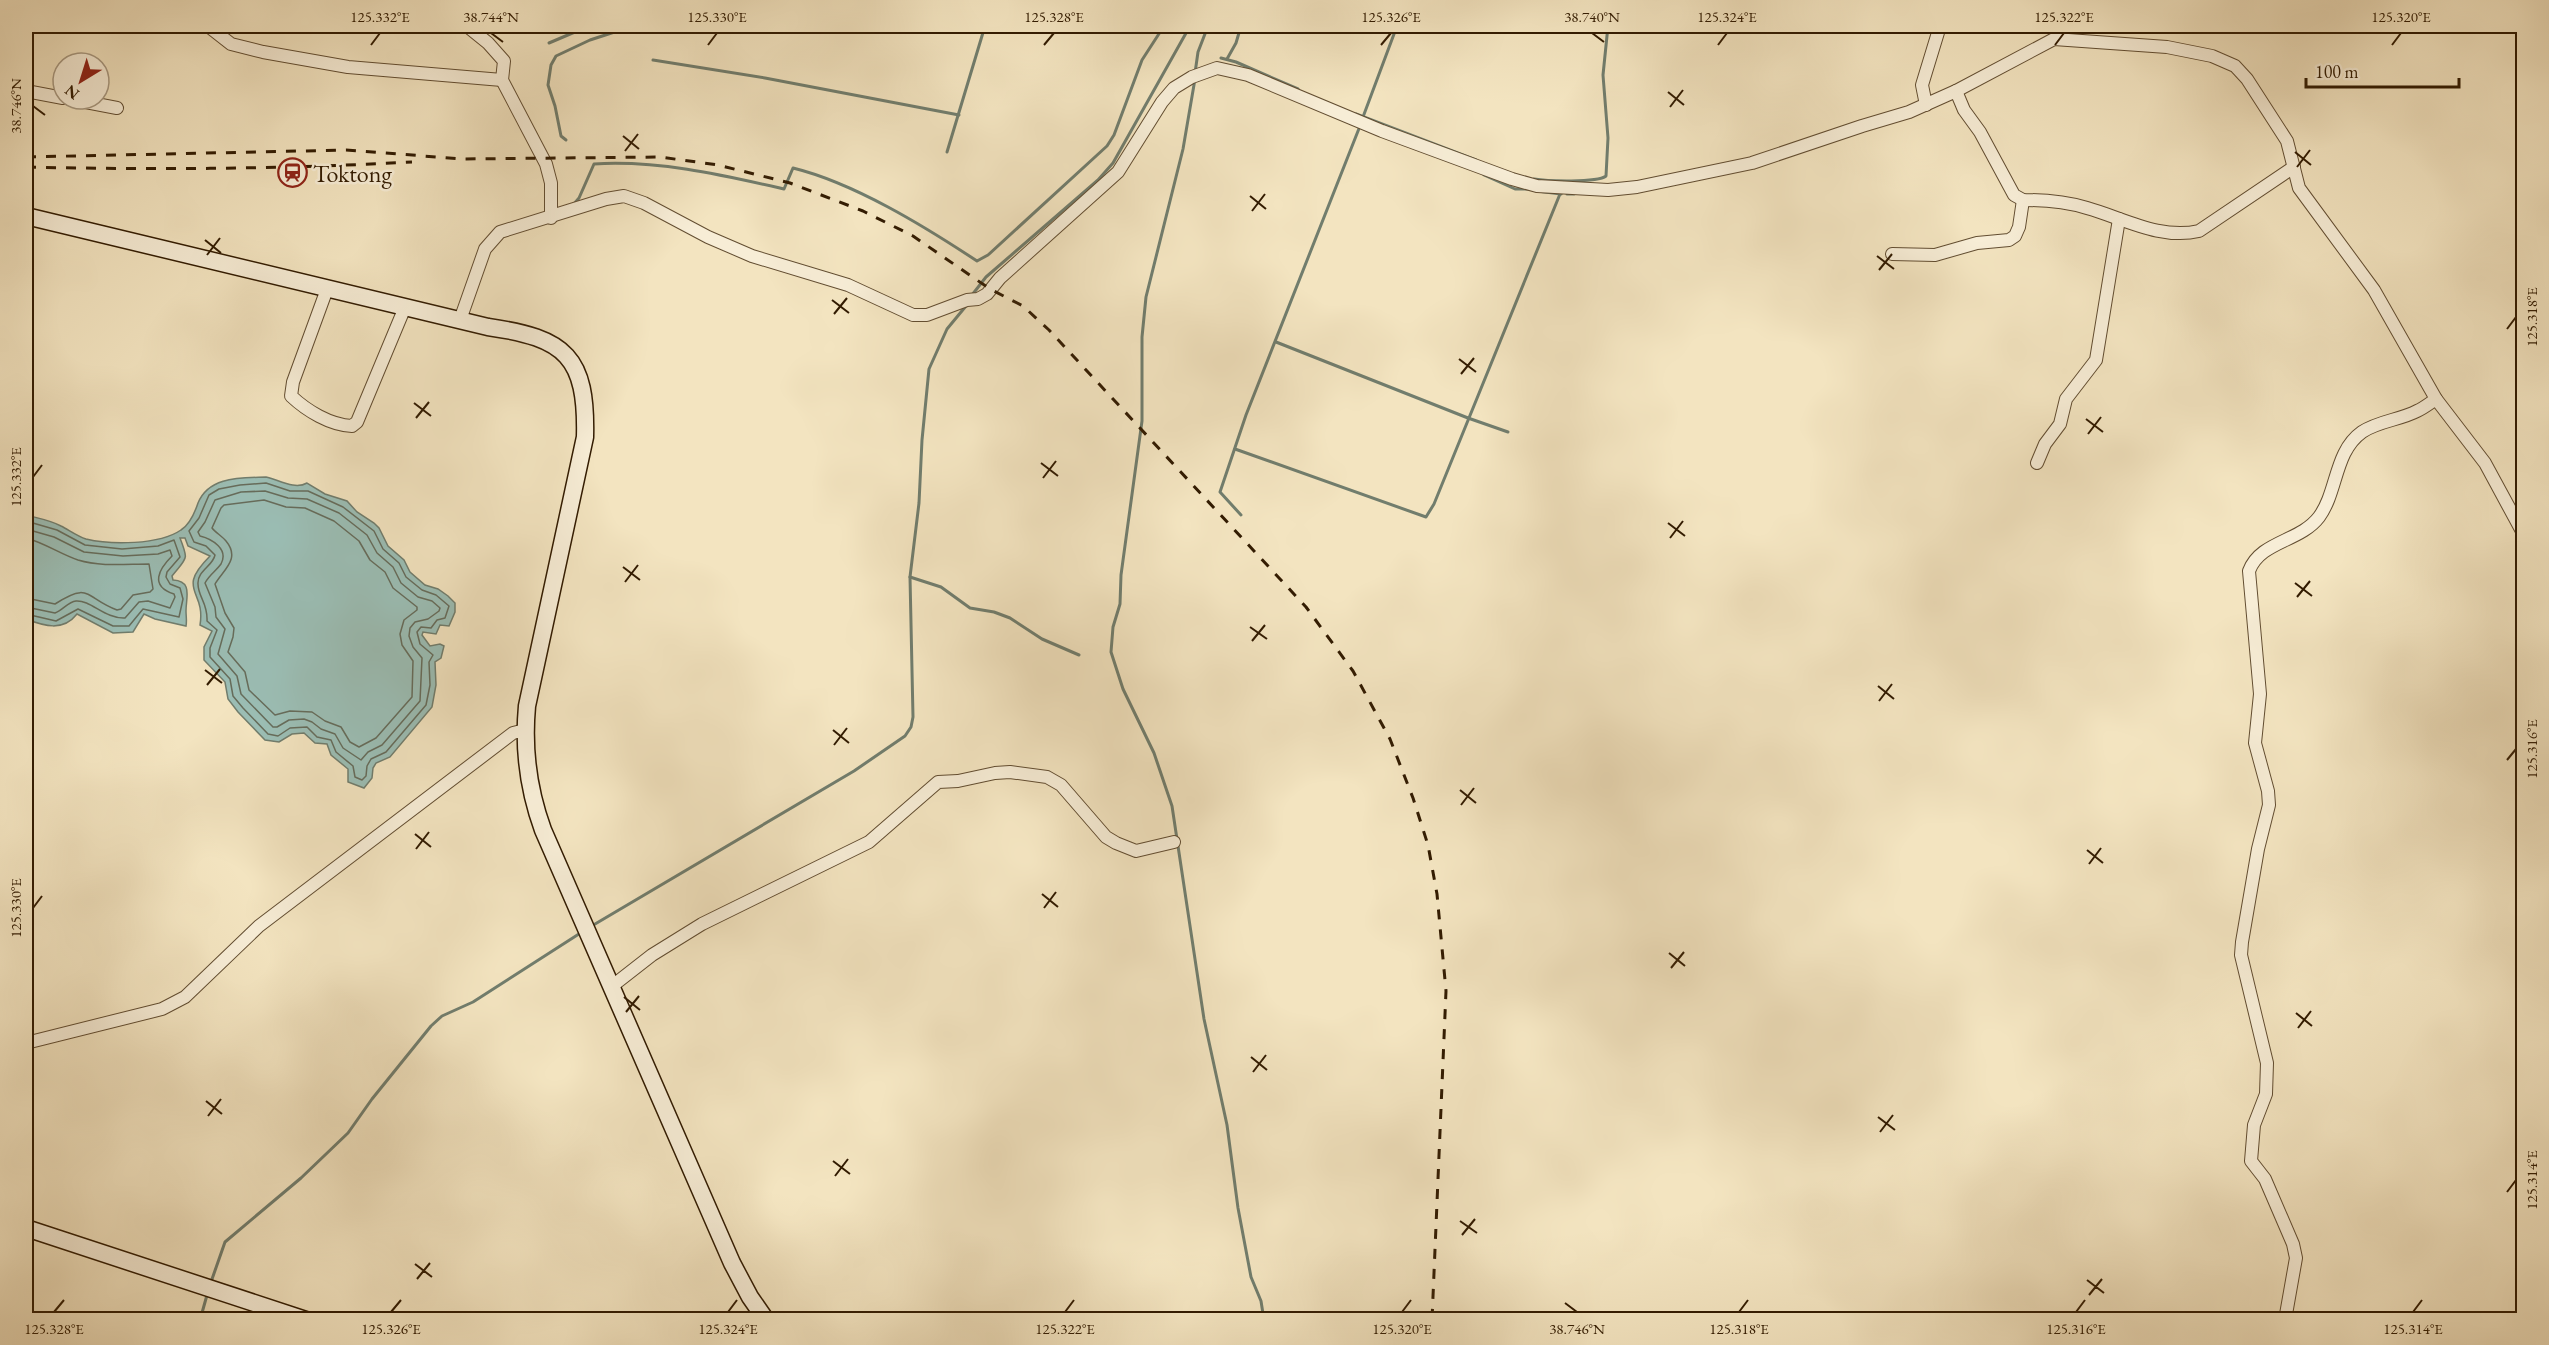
<svg xmlns="http://www.w3.org/2000/svg" width="2549" height="1345" viewBox="0 0 2549 1345" font-family="'EB Garamond',serif">
  <style>
    .water { fill: #9bbeb5; stroke: #717d6d; stroke-width: 1.5 }
    .lines { fill: none; stroke-linecap: round; stroke-linejoin: round }
    .shore { stroke: #666c5b; stroke-width: 1.5 }
    .stream { stroke: #717d6d; stroke-width: 3 }
    .minor-casing { stroke: #624d31; stroke-width: 14 }
    .secondary-casing { stroke: #321b01; stroke-width: 19 }
    .minor { stroke: #f7edd6; stroke-width: 12 }
    .secondary { stroke: #f7edd6; stroke-width: 16 }
    .rail { stroke: #321b01; stroke-width: 3; stroke-dasharray: 10 10; stroke-linecap: butt }
    .ticks { fill: none; stroke: #321b01; stroke-width: 2 }
    .labels { text-anchor: middle; dominant-baseline: central; stroke-width: 5; stroke-linejoin: round; paint-order: stroke }
    .poi-label { font-size: 24px; fill: #321b01; stroke: #f7edd6; text-anchor: start }
    .neatline { fill: none; stroke: #321b01; stroke-width: 2 }
    .ticks-label { font-size: 15px; text-anchor: middle; fill: #321b01 }
  </style>
  <rect width="100%" height="100%" fill="#f3e4c0"/>
  <filter id="stains"><feTurbulence type="fractalNoise" baseFrequency=".00333" numOctaves="4"/><feColorMatrix values="0 0 0 0 .2 0 0 0 0 .09 0 0 0 0 .02 0 0 0 .5 -.17"/></filter>
  <radialGradient id="worn" r=".72"><stop offset=".6" stop-color="#630" stop-opacity="0"/><stop offset="1" stop-color="#630" stop-opacity=".3"/></radialGradient>
  <!-- water -->
  <path class="water" d="M266,477C279,480 295,490 307,483L325,494L347,501L357,512L374,523L379,528L388,546L404,560L410,572L425,585L438,589L448,596L455,603V612L449,626L440,625L436,634L423,632L422,635L430,646L440,644L444,646L441,658L435,662L436,685L432,707L390,757L376,763L373,768L372,778L364,788L348,782V769L331,755L327,744L315,743L304,733L292,734L279,742L265,740L238,712L228,699L225,682L204,660V647L212,631L200,625C206,589 175,591 210,556L188,546L185,538H180C189,561 187,557 172,576L173,580C193,581 186,597 186,611C186,616 187,621 186,626L155,619L144,614L133,632L113,633L77,614C63,632 44,626 26,619V515C37,518 50,520 61,526C69,530 77,536 86,539C111,545 159,545 181,530C189,525 195,512 198,503C209,476 241,478 266,477Z"/>
  <g class="lines">
    <!-- shore -->
    <g class="shore">
      <path d="M266,483L290,491H308L343,507L374,531L383,549L399,563L406,577L422,590L436,595L449,606L445,618L437,620L431,628L421,627L417,632L420,644L433,655L429,662L430,685L426,705L386,752L371,759L367,766L366,776L362,780L355,777L353,766L336,752L331,740L317,737L307,727L290,728L278,736L268,734L243,708L233,696L230,679L210,657V648L217,630L207,621C208,603 198,597 198,584C197,571 213,566 215,555L206,546L194,542L189,531L199,518L209,495L219,489L240,485Z"/>
      <path d="M265,491L288,498L307,499L339,513L367,535L377,553L393,567L401,583L418,597L432,601L440,608L439,611L428,619L415,622L410,628L409,636L413,647L422,658L420,701L382,745L368,752L361,760L343,748L335,734L321,729L312,722L304,719L289,720L277,727H273L241,694L237,676L218,654L225,629L216,617L215,607L205,583C209,575 216,571 221,564C229,549 212,539 200,536L198,532L205,522L215,500L241,492Z"/>
      <path d="M264,500L286,507L305,508L334,521L359,541L370,560L385,572L393,588L417,607V610L404,620L400,634L402,645L413,661L412,697L376,738L359,747L350,742L341,727L325,721L312,712L290,711L275,715L249,690L245,672L228,652L233,637L234,628L225,613L215,584C223,570 241,559 226,541C222,536 216,533 212,528L221,508L224,505Z"/>
      <polyline points="26,521 57,530 85,545 122,549 158,546 174,540 180,557 167,572 166,577 170,584 180,588 183,599 179,617 143,609 129,626 113,626 78,609 56,621 26,614"/>
      <path d="M26,529L54,537L84,552L123,556L158,554L170,550L172,556C159,569 149,586 174,594L175,597L170,608L148,601L139,602L125,618C105,619 91,600 76,601C68,602 63,610 55,613L26,607"/>
      <path d="M26,538C45,543 60,554 78,560C101,567 126,564 149,564L153,589L150,592L133,595L121,609L117,610C85,598 90,581 55,604L26,598"/>
    </g>
    <!-- stream -->
    <g class="stream">
      <polyline points="549,43 589,26"/>
      <polyline points="1221,58 1236,62 1298,89"/>
      <polyline points="1227,59 1236,43 1241,26"/>
      <polyline points="653,60 765,78 959,115"/>
      <polyline points="1195,73 1198,52 1208,26"/>
      <polyline points="1195,79 1183,149 1146,297 1142,337 1142,421 1121,575 1120,604 1113,627 1111,652 1123,689 1154,753 1172,806 1204,1019 1227,1125 1238,1208 1251,1277 1261,1301 1264,1320"/>
      <polyline points="1356,114 1476,160"/>
      <polyline points="1363,117 1397,26"/>
      <polyline points="566,140 561,136 555,106 548,85 551,65 556,56 590,40 633,26"/>
      <polyline points="947,152 985,26"/>
      <polyline points="1484,175 1515,189 1528,189"/>
      <path d="M1534,179C1546,181 1597,183 1606,176L1608,138L1603,75L1608,26"/>
      <polyline points="1537,191 1561,194"/>
      <polyline points="1567,194 1574,194"/>
      <path d="M573,205L579,198L594,164C658,160 722,175 784,189L793,168C854,183 924,226 977,261L988,255L1107,146L1114,135L1142,60L1164,26"/>
      <polyline points="972,295 986,277 1098,180 1113,163 1190,26"/>
      <polyline points="1276,342 1468,418 1508,432"/>
      <polyline points="1235,449 1426,517 1434,504 1560,194"/>
      <polyline points="1241,515 1220,492 1246,415 1360,126"/>
      <polyline points="910,577 941,587 970,608 994,612 1010,618 1042,639 1079,655"/>
      <polyline points="590,927 854,771 905,736 911,727 913,717 910,577 919,503 922,440 929,369 947,329 966,306"/>
      <polyline points="211,1282 225,1242 301,1178 348,1133 372,1099 431,1026 442,1016 473,1002 582,932"/>
      <polyline points="200,1320 207,1295"/>
    </g>
    <defs>
      <g id="minor">
        <polyline points="208,26 231,44 263,52 348,67 502,80"/>
        <polyline points="467,26 488,43 504,61 502,80 546,164 551,183 551,218"/>
        <polyline points="26,91 63,98"/>
        <path d="M1956,91L1964,110L1980,132L2014,195L2023,200C2044,200 2067,202 2087,208C2123,218 2160,240 2199,231L2294,167"/>
        <polyline points="70,99 117,108"/>
        <polyline points="1926,105 1922,85 1940,26"/>
        <polyline points="1892,254 1935,255 1977,243 2009,240 2015,236 2019,227 2023,200"/>
        <path d="M327,289L293,382L291,396C307,411 330,425 352,426L357,422L405,307"/>
        <polyline points="460,320 485,249 500,232 606,199 624,196 644,203 708,237 752,256 848,285 913,315 927,315 967,300 978,299 987,294 1000,278 1118,172 1162,102 1174,88 1192,77 1217,68 1248,75 1382,131 1512,179 1537,186 1608,190 1637,187 1752,163 1862,126 1909,112 1956,91 2054,39 2167,47 2212,56 2235,66 2247,79 2287,141 2299,188 2374,290 2436,399 2485,463 2524,535"/>
        <polyline points="2037,463 2045,444 2060,424 2066,399 2096,360 2119,219"/>
        <polyline points="611,987 652,955 702,924 869,842 938,782 958,781 995,773 1010,772 1047,777 1061,785 1106,837 1116,843 1136,851 1174,842"/>
        <polyline points="26,1043 162,1009 185,997 259,926 513,733 525,730"/>
        <path d="M2285,1320L2296,1258L2293,1244L2265,1179L2251,1161L2254,1125L2266,1094L2267,1063L2241,955L2242,942L2258,849L2269,805L2268,791L2255,743L2260,694L2249,571C2260,541 2300,542 2319,517C2338,491 2334,452 2362,432C2378,421 2400,420 2417,411C2424,408 2430,403 2436,399"/>
      </g>
      <g id="secondary">
        <path d="M26,216L488,327C566,338 587,357 585,437L527,706C523,749 528,789 543,830L732,1263L750,1297L766,1320"/>
        <polyline points="26,1228 306,1320"/>
      </g>
    </defs>
    <!-- minor casing -->
    <use href="#minor" class="minor-casing"/>
    <!-- secondary casing -->
    <use href="#secondary" class="secondary-casing"/>
    <!-- minor -->
    <use href="#minor" class="minor"/>
    <!-- secondary -->
    <use href="#secondary" class="secondary"/>
    <!-- rail -->
    <g class="rail">
      <polyline points="26,157 346,150 463,159 660,157 718,165 790,183 863,211 913,236 990,289 1023,306 1049,330 1306,607 1353,671 1390,739 1413,798 1428,845 1437,894 1446,991 1432,1320"/>
      <path d="M26,167C155,170 283,169 412,162"/>
    </g>
  </g>
  <!-- ticks -->
  <path class="ticks" d="M491,33L503,42M1592,33L1604,42M371,45L380,33M708,45L717,33M1044,45L1054,33M1381,45L1391,33M1718,45L1727,33M2055,45L2064,33M2392,45L2401,33M1668,92L1684,105M33,106L45,115M1670,107L1683,90M623,136L639,149M625,151L638,134M2295,152L2311,165M2297,167L2310,150M1250,196L1266,209M1252,211L1265,194M205,240L221,253M207,255L220,238M1877,256L1894,269M1879,270L1892,254M832,300L849,313M834,314L847,298M2507,329L2516,317M1459,359L1476,372M1461,374L1474,358M414,403L431,416M416,418L429,402M2086,419L2103,432M2088,434L2101,417M1041,463L1058,476M33,477L42,465M1043,478L1056,461M1668,523L1685,536M1670,538L1683,521M623,567L640,580M625,582L638,565M2295,583L2312,596M2297,597L2310,581M1250,627L1267,639M1252,641L1265,625M205,670L222,683M207,685L220,669M1878,686L1894,699M1879,701L1892,684M833,730L849,743M834,745L847,728M2507,760L2516,749M1460,790L1476,803M1461,805L1474,788M415,834L431,847M416,849L429,832M2087,850L2103,863M2089,864L2101,848M1042,894L1058,907M33,908L42,896M1044,908L1056,892M1669,953L1685,966M1671,968L1684,952M624,997L640,1010M626,1012L639,996M2296,1013L2312,1026M2298,1028L2311,1011M1251,1057L1267,1070M1253,1072L1266,1055M206,1101L222,1114M208,1116L221,1099M1878,1117L1895,1130M1880,1132L1893,1115M833,1161L850,1174M835,1176L848,1159M2507,1192L2516,1180M1460,1221L1477,1233M1462,1235L1475,1219M415,1264L432,1277M417,1279L430,1263M2087,1280L2104,1293M2089,1295L2102,1279M1565,1303L1577,1312M54,1312L64,1300M391,1312L401,1300M728,1312L737,1300M1065,1312L1074,1300M1402,1312L1411,1300M1739,1312L1748,1300M2076,1312L2085,1300M2413,1312L2422,1300"/>
  <!-- icons -->
  <defs>
    <symbol id="station-ring" viewBox="-11 -11 22 22"><circle r="9.5" fill="#f7edd6" stroke="#8f2418" stroke-width="1.5"/><path d="M-3-6H3Q5-6 5-4V2Q5 4 3 4L4.5 6H3L1.5 4h-3L-3 6H-4.5L-3 4Q-5 4-5 2V-4Q-5-6-3-6ZM-3.5-4v3h7v-3ZM-3.5 1v1.5H-2V1ZM2 1v1.5H3.5V1Z" fill="#8f2418"/></symbol>
  </defs>
  <g fill-rule="evenodd">
    <use href="#station-ring" x="276" y="156" width="33" height="33"/>
  </g>
  <g class="labels">
    <!-- poi labels -->
    <g class="poi-label">
      <text x="313" y="173">Toktong</text>
    </g>
  </g>
  <!-- margin -->
  <rect width="2549" height="1345" fill="none" stroke="#f3e4c0" stroke-width="66"/>
  <!-- north arrow -->
  <g transform="translate(81 81) rotate(218)"><circle r="28" fill="#f7edd6" stroke="#a89981" stroke-width="1.5"/>
  <path d="M0-4.5L10 22L0 15L-10 22Z" fill="#8f2418"/>
  <text y="-9" font-size="16" font-weight="bold" text-anchor="middle" fill="#321b01">N</text>
  </g>
  <!-- scale -->
  <path d="M2306 78v9h153v-9" fill="none" stroke="#321b01" stroke-width="3"/>
  <text x="2315" y="78" font-size="18" fill="#321b01" stroke="#f7edd6" stroke-width="4.5" paint-order="stroke">100 m</text>
  <rect x="33" y="33" width="2483" height="1279" class="neatline"/>
  <g class="ticks-label">
    <text x="380" y="22">125.332°E</text>
    <text x="491" y="22">38.744°N</text>
    <text x="717" y="22">125.330°E</text>
    <text x="1054" y="22">125.328°E</text>
    <text x="1391" y="22">125.326°E</text>
    <text x="1592" y="22">38.740°N</text>
    <text x="1727" y="22">125.324°E</text>
    <text x="2064" y="22">125.322°E</text>
    <text x="2401" y="22">125.320°E</text>
    <text transform="translate(16 106) rotate(-90)" y="5">38.746°N</text>
    <text transform="translate(2532 317) rotate(-90)" y="5">125.318°E</text>
    <text transform="translate(16 477) rotate(-90)" y="5">125.332°E</text>
    <text transform="translate(2532 749) rotate(-90)" y="5">125.316°E</text>
    <text transform="translate(16 908) rotate(-90)" y="5">125.330°E</text>
    <text transform="translate(2532 1180) rotate(-90)" y="5">125.314°E</text>
    <text x="54" y="1334">125.328°E</text>
    <text x="391" y="1334">125.326°E</text>
    <text x="728" y="1334">125.324°E</text>
    <text x="1065" y="1334">125.322°E</text>
    <text x="1402" y="1334">125.320°E</text>
    <text x="1577" y="1334">38.746°N</text>
    <text x="1739" y="1334">125.318°E</text>
    <text x="2076" y="1334">125.316°E</text>
    <text x="2413" y="1334">125.314°E</text>
  </g>
  <rect width="100%" height="100%" filter="url(#stains)"/>
  <rect width="100%" height="100%" fill="url(#worn)"/>
</svg>
